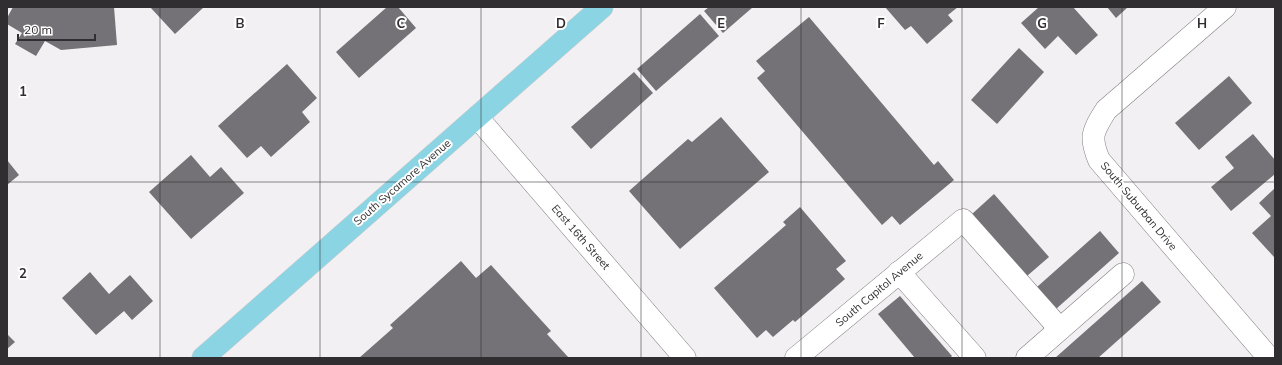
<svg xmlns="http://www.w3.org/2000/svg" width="1282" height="365" viewBox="0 0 1282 365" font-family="Mulish,sans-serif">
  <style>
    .building { fill: #747276 }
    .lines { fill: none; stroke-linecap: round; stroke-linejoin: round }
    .minor-casing { stroke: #817e81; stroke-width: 23 }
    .major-casing { stroke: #cdcdcd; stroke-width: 23 }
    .minor { stroke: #fff; stroke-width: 22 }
    .major { stroke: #8bd4e4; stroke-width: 22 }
    .grid { fill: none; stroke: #302e30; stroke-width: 1; stroke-opacity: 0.55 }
    .labels { text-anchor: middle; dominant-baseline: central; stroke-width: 4; stroke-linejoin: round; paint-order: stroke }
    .street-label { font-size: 11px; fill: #302e30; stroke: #fff }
    .grid-label { font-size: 13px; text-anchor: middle; font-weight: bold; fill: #302e30; stroke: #fff; stroke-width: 4; stroke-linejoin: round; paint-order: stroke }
  </style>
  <rect width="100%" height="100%" fill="#f3f0f3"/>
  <!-- building -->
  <g class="building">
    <polygon points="13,7 114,7 117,45 61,50 45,41 36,56 15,44 22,33 7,24 7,18"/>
    <polygon points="150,7 204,7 175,34"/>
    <polygon points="387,7 398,7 416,28 359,78 336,52"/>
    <polygon points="709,7 753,7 723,33 704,11"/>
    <polygon points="885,7 958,7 948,15 953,21 927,44 911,26 905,30"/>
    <polygon points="1039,7 1073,7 1098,35 1076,55 1058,36 1045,49 1021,23"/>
    <polygon points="1107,7 1128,7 1116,18"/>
    <polygon points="700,14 719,36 656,91 637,69"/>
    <polygon points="809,17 934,165 938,161 954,180 900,225 892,216 882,225 757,78 765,71 756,61"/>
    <polygon points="1019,48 1044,72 997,124 971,100"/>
    <polygon points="287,64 317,98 302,112 310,122 271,157 261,146 247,158 218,126"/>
    <polygon points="634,72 653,93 591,149 571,127"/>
    <polygon points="1229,76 1252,103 1199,150 1175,123"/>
    <polygon points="721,117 769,172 680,249 629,191 688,139 692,142"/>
    <polygon points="1253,134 1275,160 1275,174 1231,211 1211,187 1234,168 1225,157"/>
    <polygon points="191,155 210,177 221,167 244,193 191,239 149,192"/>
    <polygon points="7,160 19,175 7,185"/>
    <polygon points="1275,188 1275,256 1274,257 1252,233 1271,216 1259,203"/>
    <polygon points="994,194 1049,257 1027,276 972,214"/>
    <polygon points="800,207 846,261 836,269 845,279 795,322 793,320 773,337 766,330 757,338 714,288 786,225 783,222"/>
    <polygon points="1100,231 1119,253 1056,309 1037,287"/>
    <polygon points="461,261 476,278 491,265 551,331 547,334 569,358 359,358 393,328 390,325"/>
    <polygon points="90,272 109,294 130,275 153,301 132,320 124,311 96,335 62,298"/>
    <polygon points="1142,281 1161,302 1098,358 1055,358"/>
    <polygon points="900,296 952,356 950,358 915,358 878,314"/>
    <polygon points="7,334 15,342 7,349"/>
  </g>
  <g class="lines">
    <defs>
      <g id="minor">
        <path d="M1225,7L1106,110C1093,131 1089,136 1099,160L1269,358"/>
        <polyline points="477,117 685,358"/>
        <polyline points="899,272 975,358"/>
        <polyline points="796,358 963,220 1060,329"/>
        <polyline points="1027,358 1123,274"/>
      </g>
      <polyline id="major" points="203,358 602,7"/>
    </defs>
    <!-- minor casing -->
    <use href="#minor" class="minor-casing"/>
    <!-- major casing -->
    <use href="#major" class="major-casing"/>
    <!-- minor -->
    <use href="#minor" class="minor"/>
    <!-- major -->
    <use href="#major" class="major"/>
  </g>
  <!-- grid -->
  <path class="grid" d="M160,7V358M320,7V358M481,7V358M641,7V358M801,7V358M962,7V358M1122,7V358M7,182H1275"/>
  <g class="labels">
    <!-- street labels -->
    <g class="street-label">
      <text transform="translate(402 182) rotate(-41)">South Sycamore Avenue</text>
      <text transform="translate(1139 206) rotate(50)">South Suburban Drive</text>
      <text transform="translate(581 237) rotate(49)">East 16th Street</text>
      <text transform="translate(879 289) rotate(-40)">South Capitol Avenue</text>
    </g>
  </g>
  <g class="grid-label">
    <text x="240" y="28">B</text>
    <text x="401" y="28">C</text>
    <text x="561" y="28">D</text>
    <text x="721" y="28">E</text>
    <text x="881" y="28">F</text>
    <text x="1042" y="28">G</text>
    <text x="1202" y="28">H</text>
    <text x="23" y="96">1</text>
    <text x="23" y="278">2</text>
  </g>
  <!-- border -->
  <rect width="1282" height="365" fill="none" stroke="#302e30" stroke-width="16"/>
  <!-- scale -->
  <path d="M18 34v6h77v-6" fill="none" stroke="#302e30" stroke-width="2"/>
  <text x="24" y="34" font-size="12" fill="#302e30" stroke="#ffffff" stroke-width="3" paint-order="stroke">20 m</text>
</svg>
